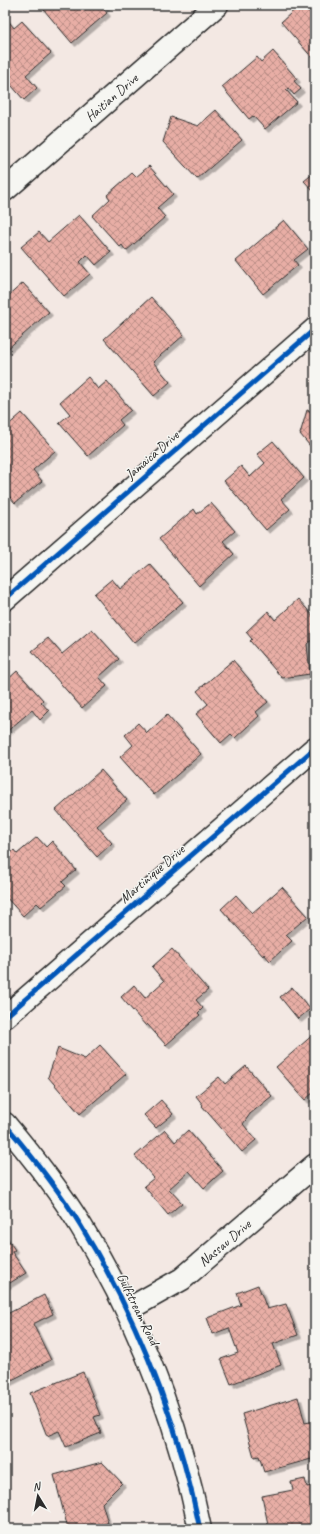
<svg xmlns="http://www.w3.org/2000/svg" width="320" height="1534" viewBox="0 0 320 1534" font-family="Caveat,sans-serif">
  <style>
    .building { fill: url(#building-cross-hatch); stroke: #2b2b2b; filter: url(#shadow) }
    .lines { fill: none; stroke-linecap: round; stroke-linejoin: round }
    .minor-casing { stroke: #2b2b2b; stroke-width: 25 }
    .minor { stroke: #f6f6f2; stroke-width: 22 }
    .cycleway-casing { stroke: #f6f6f2; stroke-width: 8 }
    .cycleway { stroke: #0057b8; stroke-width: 5 }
    .labels { text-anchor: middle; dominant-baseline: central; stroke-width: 3; stroke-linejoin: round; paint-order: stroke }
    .street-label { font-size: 14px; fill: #2b2b2b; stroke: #f6f6f2 }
  </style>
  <defs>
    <pattern id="building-cross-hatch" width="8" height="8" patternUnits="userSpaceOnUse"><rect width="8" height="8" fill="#e8aea5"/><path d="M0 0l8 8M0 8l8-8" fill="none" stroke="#bc8e87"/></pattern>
    <filter id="shadow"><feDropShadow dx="3.5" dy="3.5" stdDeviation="0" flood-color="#0004"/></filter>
  </defs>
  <rect width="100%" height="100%" fill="#f3e8e3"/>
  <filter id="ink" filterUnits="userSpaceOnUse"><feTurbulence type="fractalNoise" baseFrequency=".025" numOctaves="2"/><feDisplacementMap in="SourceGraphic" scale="8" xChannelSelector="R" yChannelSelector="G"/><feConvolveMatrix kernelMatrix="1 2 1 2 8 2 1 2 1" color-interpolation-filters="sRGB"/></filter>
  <g filter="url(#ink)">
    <!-- building -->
    <g class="building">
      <polygon points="49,5 107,5 103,8 107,13 72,43 44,10"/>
      <polygon points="300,5 304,5 310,12 315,8 315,61 281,22"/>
      <polygon points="5,17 14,28 22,21 51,53 26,75 37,88 24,100 5,78"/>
      <polygon points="273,51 297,79 294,81 301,89 294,95 288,88 286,90 297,102 265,129 253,116 249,119 222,87 257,57 261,62"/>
      <polygon points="216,110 242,140 197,179 163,142 171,117 198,126"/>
      <polygon points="149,166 173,194 157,208 165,217 126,251 122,245 120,247 92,216 110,199 107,195 132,173 136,177"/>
      <polygon points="315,172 315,193 304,181"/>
      <polygon points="79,215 111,252 96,265 87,255 80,262 90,274 64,296 21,247 39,232 48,242"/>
      <polygon points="284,220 308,249 294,260 298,265 263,294 236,261"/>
      <polygon points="23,283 49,312 5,351 5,299"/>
      <polygon points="151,297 184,335 153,362 170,382 154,396 104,339"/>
      <polygon points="88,377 98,389 107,381 131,410 119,420 123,425 88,456 59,423 70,414 60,402"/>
      <polygon points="307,410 315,413 315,452 300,434"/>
      <polygon points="22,413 55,451 33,470 42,481 15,503 5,491 5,428"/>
      <polygon points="273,441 304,478 281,499 290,509 266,530 224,481 241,466 250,477 265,463 257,454"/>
      <polygon points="211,503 235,531 223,541 234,554 199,586 159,539 194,509 197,514"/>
      <polygon points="150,564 183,602 134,643 94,594 112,579 120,589"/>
      <polygon points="298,599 315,618 315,637 307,644 310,674 282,678 250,641 252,639 246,632 268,611 275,620"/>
      <polygon points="92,629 119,659 99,677 107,686 82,708 32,651 48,638 62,654"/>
      <polygon points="233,660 268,702 256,712 259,716 235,738 231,734 221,743 196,714 208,704 197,691"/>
      <polygon points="17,671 43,700 41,702 49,711 40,720 32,710 5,733 5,682"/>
      <polygon points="167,715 201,754 154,795 120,757 133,745 125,735 138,723 147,733"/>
      <polygon points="101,770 127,800 97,826 112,843 97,857 56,810"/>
      <polygon points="37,837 46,847 52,841 76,870 62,882 66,886 41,907 37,903 23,916 5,896 5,863 11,857 9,855 14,850 17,854"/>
      <polygon points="282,887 308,916 286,935 292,941 270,961 264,954 263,956 221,909 236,895 252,913"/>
      <polygon points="172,949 208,990 196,1000 203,1008 198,1013 200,1015 166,1045 147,1024 146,1026 121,997 134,985 145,998 164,981 152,967"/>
      <polygon points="292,987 310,1009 298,1019 280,997"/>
      <polygon points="315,1033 315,1091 305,1100 276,1067"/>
      <polygon points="100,1045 126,1074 80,1114 48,1077 58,1048 85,1059"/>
      <polygon points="246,1066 272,1096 250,1114 243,1124 256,1140 242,1152 202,1106 203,1105 196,1096 219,1077 225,1084"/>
      <polygon points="161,1100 173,1114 156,1128 144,1115"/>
      <polygon points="165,1130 175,1142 188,1130 223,1171 204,1188 189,1171 169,1189 182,1203 168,1215 144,1186 154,1178 135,1156"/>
      <polygon points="5,1235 15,1250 12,1252 26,1273 5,1286"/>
      <polygon points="258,1285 267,1309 286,1304 298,1335 273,1344 281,1365 231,1384 221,1359 238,1353 229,1328 213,1334 207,1318 241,1305 237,1293"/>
      <polygon points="44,1295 53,1314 33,1324 51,1360 6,1383 5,1381 5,1315"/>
      <polygon points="83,1372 100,1415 94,1417 101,1433 66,1447 59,1431 47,1436 30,1393"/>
      <polygon points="298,1397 305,1423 315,1421 315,1458 264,1472 259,1456 254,1457 242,1414"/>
      <polygon points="102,1462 122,1483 102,1503 108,1523 86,1529 68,1529 54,1475"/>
      <polygon points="305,1479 307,1487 312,1486 313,1492 315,1491 315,1529 269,1529 262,1496 293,1490 291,1482"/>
    </g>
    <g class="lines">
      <defs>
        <g id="minor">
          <path id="s1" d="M5,190L217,5"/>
          <polyline points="5,599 315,329"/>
          <polyline points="5,1017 315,748"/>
          <path d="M5,1124C32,1156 59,1190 81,1226C138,1319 178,1422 200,1529"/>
          <path id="s2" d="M127,1310L182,1279L315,1165"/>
        </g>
      </defs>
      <!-- minor casing -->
      <use href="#minor" class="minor-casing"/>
      <!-- minor -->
      <use href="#minor" class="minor"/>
      <defs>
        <g id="cycleway">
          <polyline points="5,599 315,329"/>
          <polyline points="5,1017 315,748"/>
          <path d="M5,1124C32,1156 59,1190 81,1226C138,1319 178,1422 200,1529"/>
        </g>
      </defs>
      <!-- cycleway casing -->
      <use href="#cycleway" class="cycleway-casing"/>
      <!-- cycleway -->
      <use href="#cycleway" class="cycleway"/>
    </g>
  </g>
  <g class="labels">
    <!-- street labels -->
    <g class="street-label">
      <text stroke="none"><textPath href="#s1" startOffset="141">Haitian Drive</textPath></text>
      <text transform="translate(152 455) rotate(-41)">Jamaica Drive</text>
      <text transform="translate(152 874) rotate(-41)">Martinique Drive</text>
      <text stroke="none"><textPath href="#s2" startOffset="119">Nassau Drive</textPath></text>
      <text transform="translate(138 1309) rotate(64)">Gulfstream Road</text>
    </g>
  </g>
  <!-- margin -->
  <rect width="320" height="1534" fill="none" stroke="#f6f6f2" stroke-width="20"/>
  <rect x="10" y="10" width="300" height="1514" fill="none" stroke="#2b2b2b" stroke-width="1.5" filter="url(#ink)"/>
  <!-- north arrow -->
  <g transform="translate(38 1496) rotate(350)" stroke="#f6f6f2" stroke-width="3" paint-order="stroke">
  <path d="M0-3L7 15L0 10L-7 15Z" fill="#2b2b2b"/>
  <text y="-6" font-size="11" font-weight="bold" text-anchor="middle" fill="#2b2b2b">N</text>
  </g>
</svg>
